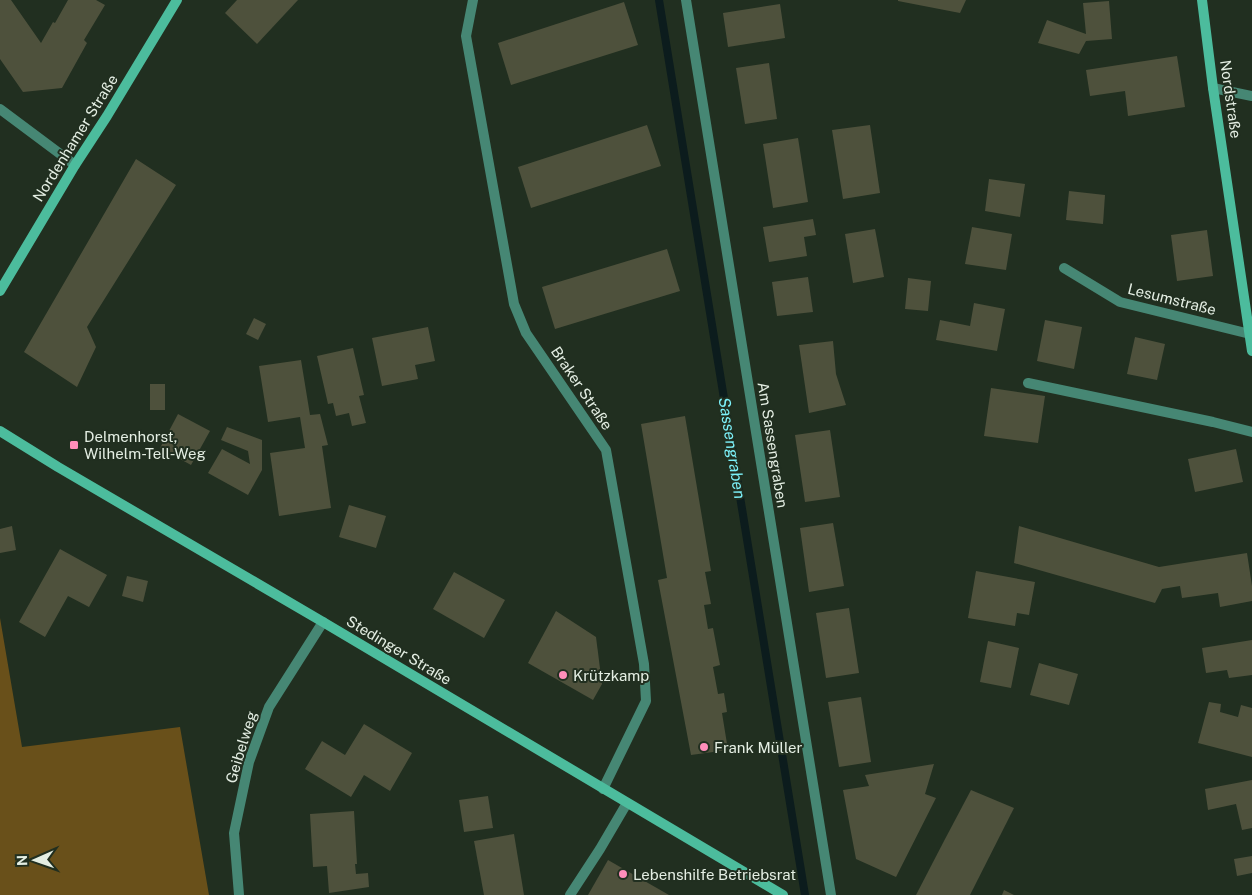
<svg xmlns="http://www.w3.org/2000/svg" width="1252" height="895" viewBox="0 0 1252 895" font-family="'Public Sans',sans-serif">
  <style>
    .green { fill: #69501a }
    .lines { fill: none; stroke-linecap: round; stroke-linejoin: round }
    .stream { stroke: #0c1c1d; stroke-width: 8 }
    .building { fill: #4e513c }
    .lane { stroke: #468774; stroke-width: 10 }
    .street { stroke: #468774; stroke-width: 10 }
    .secondary { stroke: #4cbc9d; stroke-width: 10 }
    .poi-dot { fill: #ff8eba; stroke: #212f20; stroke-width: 2 }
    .labels { text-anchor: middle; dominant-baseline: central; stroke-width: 4; stroke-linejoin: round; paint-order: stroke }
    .street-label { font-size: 15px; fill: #e4eee3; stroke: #212f20 }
    .poi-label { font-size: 15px; fill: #e4eee3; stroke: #212f20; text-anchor: start }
    .water-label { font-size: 16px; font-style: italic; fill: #7df2fa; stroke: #212f20 }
  </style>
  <rect width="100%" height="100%" fill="#212f20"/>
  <!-- green -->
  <polygon class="green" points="0,618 22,747 180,727 209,895 0,895"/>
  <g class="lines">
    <!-- stream -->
    <polyline class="stream" points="659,0 805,895"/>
  </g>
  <!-- building -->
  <g class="building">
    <polygon points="0,0 11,0 41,43 53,22 55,23 68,0 96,0 105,5 84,40 87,43 62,88 23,92 0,59"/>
    <polygon points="237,0 298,0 257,44 225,13"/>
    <polygon points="898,0 966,0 960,13 898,1"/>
    <polygon points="1109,1 1112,39 1086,41 1079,54 1038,43 1047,20 1086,34 1083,3"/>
    <polygon points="624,2 638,45 511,85 498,43"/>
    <polygon points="780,4 785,38 728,47 723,13"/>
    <polygon points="1177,56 1185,107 1128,116 1125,91 1090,96 1086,70"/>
    <polygon points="769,63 777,119 745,124 736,68"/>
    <polygon points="647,125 661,166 531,208 518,167"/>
    <polygon points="870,125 880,193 843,199 832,130"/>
    <polygon points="798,138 808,202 773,208 763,144"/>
    <polygon points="136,159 176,185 87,327 96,347 77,387 24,352"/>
    <polygon points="989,179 1025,184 1020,217 985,211"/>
    <polygon points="1069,191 1105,195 1103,224 1066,220"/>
    <polygon points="813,219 816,235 804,237 807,256 769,262 763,227"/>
    <polygon points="972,227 1012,234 1006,270 965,264"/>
    <polygon points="875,229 884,277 853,283 845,234"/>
    <polygon points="1207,230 1213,276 1177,281 1171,235"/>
    <polygon points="667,249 680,291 555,329 542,287"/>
    <polygon points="808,277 813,312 777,316 772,282"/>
    <polygon points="908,278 931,281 928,311 905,309"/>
    <polygon points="974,303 1005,309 997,351 936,340 940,320 970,326"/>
    <polygon points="254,318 266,324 258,340 246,334"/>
    <polygon points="1045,320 1082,327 1074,369 1037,361"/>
    <polygon points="428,327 435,361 415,365 418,379 382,386 372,338"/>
    <polygon points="1135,337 1165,344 1157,380 1127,374"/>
    <polygon points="833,341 836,374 846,405 809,413 799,345"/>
    <polygon points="353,348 364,395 359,396 366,423 352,426 349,413 336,416 333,403 328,404 317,356"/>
    <polygon points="301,360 310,415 320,414 328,445 322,446 331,508 279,516 270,453 305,448 300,417 268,422 259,366"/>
    <rect x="150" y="384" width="15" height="26"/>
    <polygon points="991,388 1045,396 1038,443 984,436"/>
    <polygon points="178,414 210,431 191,465 160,448"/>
    <polygon points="685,416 711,571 705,572 711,604 704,605 708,629 713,628 720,665 713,667 718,694 724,693 727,712 722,713 728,750 691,755 658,580 667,578 641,424"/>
    <polygon points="227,427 262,440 262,470 248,495 208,473 222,449 250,464 248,451 221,440"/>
    <polygon points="830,430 840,497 805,502 795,435"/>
    <polygon points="1236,449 1243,482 1195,492 1188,459"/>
    <polygon points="349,505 386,516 376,548 339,537"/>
    <polygon points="833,523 844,586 809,592 800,528"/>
    <polygon points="12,526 16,550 0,553 0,529"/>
    <polygon points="1019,526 1159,567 1247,553 1252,586 1252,601 1220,607 1218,593 1182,598 1180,586 1162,589 1155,603 1014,563"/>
    <polygon points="60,549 107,575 89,607 68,596 45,637 19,622"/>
    <polygon points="976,571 1035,582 1029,615 1017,613 1015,626 968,618"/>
    <polygon points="454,572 505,600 484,638 433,609"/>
    <polygon points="127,576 148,581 143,602 122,596"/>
    <polygon points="849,608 859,673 826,678 816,613"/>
    <polygon points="556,611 596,637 602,684 593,700 528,663"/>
    <polygon points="1252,640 1252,675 1229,678 1227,670 1206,673 1202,648"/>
    <polygon points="988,641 1019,648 1011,688 980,682"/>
    <polygon points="1039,663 1078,674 1069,705 1030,695"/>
    <polygon points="861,697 871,762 839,767 828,702"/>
    <polygon points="1209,702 1221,704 1220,712 1238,717 1241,705 1252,708 1252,757 1198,743"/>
    <polygon points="364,724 412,753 390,791 364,775 351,797 305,769 322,741 345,755"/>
    <polygon points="934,764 925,794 936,798 896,877 856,859 843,790 869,786 865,775"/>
    <polygon points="1252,780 1252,828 1242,830 1236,804 1208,810 1205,789"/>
    <polygon points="971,790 1014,808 970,895 916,895 944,841"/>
    <polygon points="488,796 493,828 464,832 459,800"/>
    <polygon points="354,811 357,864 355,864 356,874 368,873 369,887 329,893 327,866 313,867 310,814"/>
    <polygon points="514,834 524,895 484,895 474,841"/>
    <polygon points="1252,856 1252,873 1237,876 1234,859"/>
    <polygon points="608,860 669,895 588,895"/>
    <polygon points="1004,890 1014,895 1002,895"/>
  </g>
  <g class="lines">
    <!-- lane -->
    <g class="lane">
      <polyline points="1028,383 1213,422 1252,432"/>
      <polyline points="570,895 600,849 627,803"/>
    </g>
    <!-- street -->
    <g class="street">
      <polyline points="473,0 466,36 514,304 526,333 606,450 644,664 646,701 603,789"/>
      <polyline points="686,0 831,895"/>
      <polyline points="1213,88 1252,96"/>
      <polyline points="0,109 75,165"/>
      <polyline points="1064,268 1120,302 1250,334"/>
      <polyline points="239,895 234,833 249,762 269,707 323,622"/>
    </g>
    <!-- secondary -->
    <g class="secondary">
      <polyline points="1202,0 1213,88 1252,351"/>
      <polyline points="0,291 75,165 107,116 177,0"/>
      <polyline points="0,431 58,467 323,622 783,895"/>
    </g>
  </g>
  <!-- markers -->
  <g class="poi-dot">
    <rect x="69" y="440" width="10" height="10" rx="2.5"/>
    <circle cx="563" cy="675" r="5"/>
    <circle cx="704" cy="747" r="5"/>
    <circle cx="623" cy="874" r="5"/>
  </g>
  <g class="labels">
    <!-- street labels -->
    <g class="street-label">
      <text transform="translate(1231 99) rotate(82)">Nordstraße</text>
      <text transform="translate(75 138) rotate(-58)">Nordenhamer Straße</text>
      <text transform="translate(1172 299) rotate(14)">Lesumstraße</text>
      <text transform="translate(582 388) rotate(56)">Braker Straße</text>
      <text transform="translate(773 445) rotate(81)">Am Sassengraben</text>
      <text transform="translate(399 650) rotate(31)">Stedinger Straße</text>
      <text transform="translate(241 747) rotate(-73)">Geibelweg</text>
    </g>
    <!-- poi labels -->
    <g class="poi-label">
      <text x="84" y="436">Delmenhorst,<tspan x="84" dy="17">Wilhelm-Tell-Weg</tspan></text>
      <text x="573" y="675">Krützkamp</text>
      <text x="714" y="747">Frank Müller</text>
      <text x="633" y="874">Lebenshilfe Betriebsrat</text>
    </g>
    <!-- water labels -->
    <g class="water-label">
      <text transform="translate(732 448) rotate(81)">Sassengraben</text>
    </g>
  </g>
  <!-- north arrow -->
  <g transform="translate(35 860) rotate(268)" stroke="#212f20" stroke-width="4" paint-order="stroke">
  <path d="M0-4L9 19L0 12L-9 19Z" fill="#e4eee3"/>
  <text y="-8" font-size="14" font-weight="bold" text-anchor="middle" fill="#e4eee3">N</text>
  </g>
</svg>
